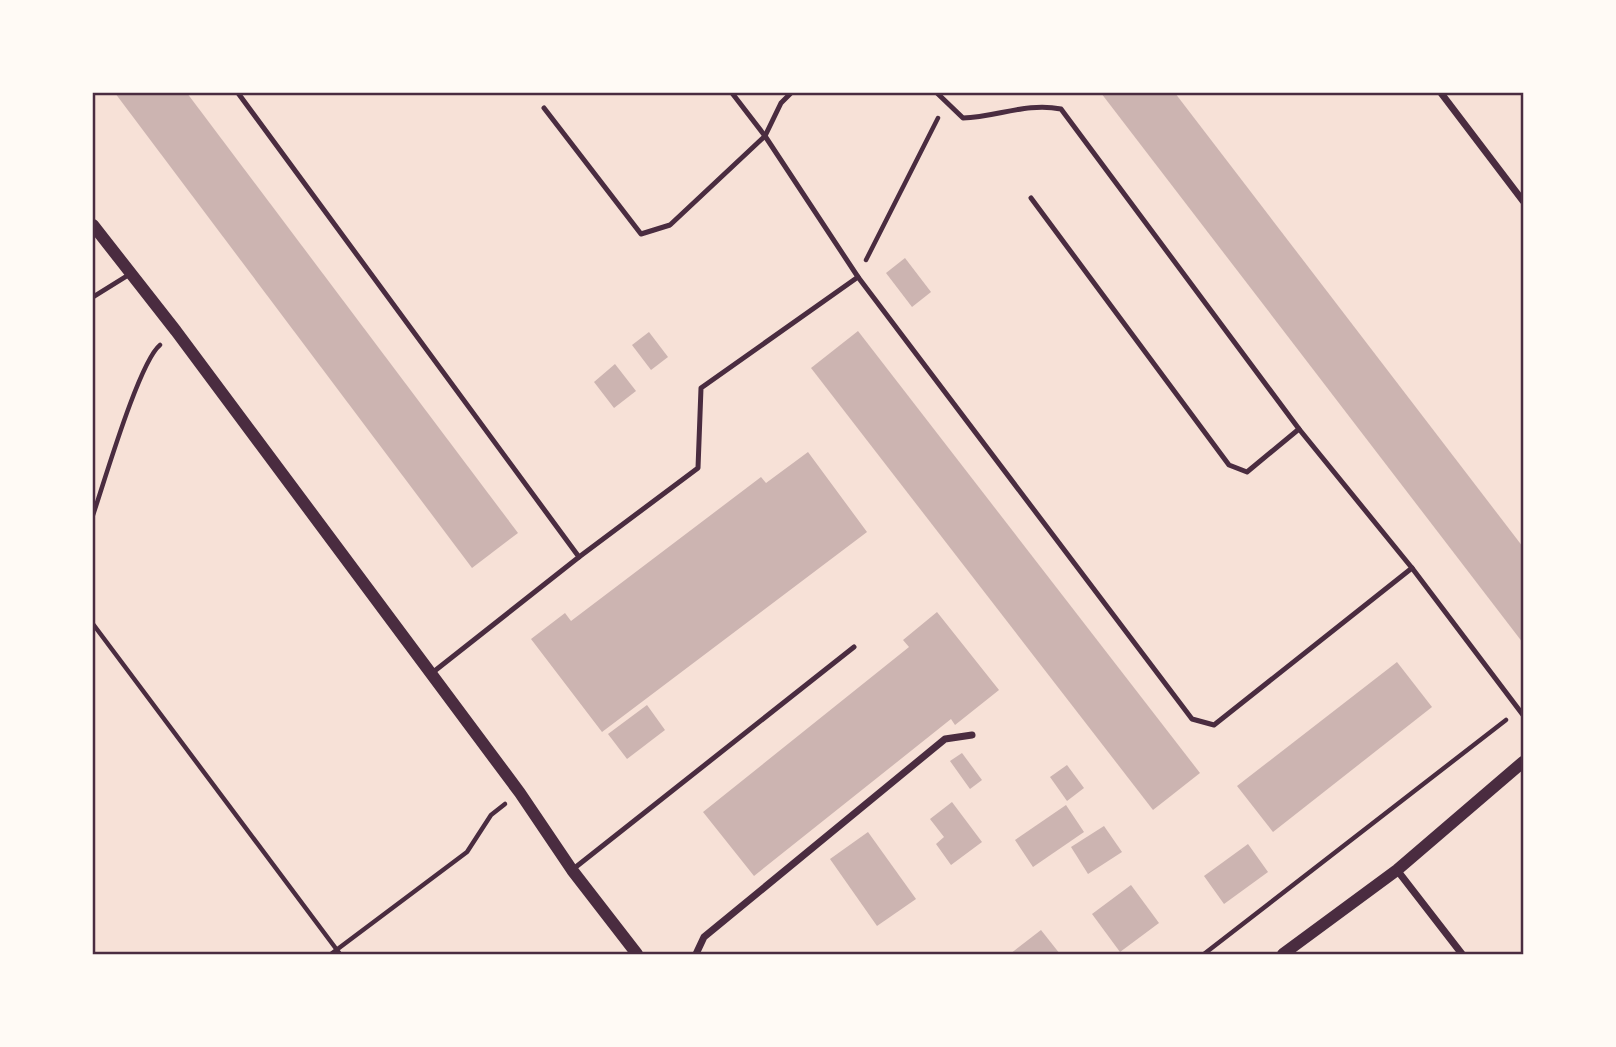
<svg xmlns="http://www.w3.org/2000/svg" width="1616" height="1047" viewBox="0 0 1616 1047" font-family="Arial,sans-serif">
  <style>
    .building { fill: #ccb4b1 }
    .lines { fill: none; stroke-linecap: round; stroke-linejoin: round }
    .path { stroke: #4a2c40; stroke-width: 4.5 }
    .service { stroke: #4a2c40; stroke-width: 5 }
    .minor { stroke: #4a2c40; stroke-width: 7 }
    .tertiary { stroke: #4a2c40; stroke-width: 12 }
    .neatline { fill: none; stroke: #4a2c40; stroke-width: 2.5 }
  </style>
  <rect width="100%" height="100%" fill="#f7e1d7"/>
  <!-- building -->
  <g class="building">
    <polygon points="115,93 187,93 518,533 472,568"/>
    <polygon points="1101,93 1175,93 1523,547 1523,643"/>
    <polygon points="905,258 931,292 912,307 886,273"/>
    <polygon points="858,331 1200,773 1153,810 811,368"/>
    <polygon points="649,332 668,357 651,370 632,345"/>
    <polygon points="615,364 636,391 614,408 594,382"/>
    <polygon points="808,452 867,532 602,732 531,639 565,613 571,621 761,477 766,483"/>
    <polygon points="937,612 999,690 955,725 951,719 754,876 703,812 909,647 903,640"/>
    <polygon points="1397,662 1432,707 1273,832 1237,786"/>
    <polygon points="647,705 665,730 627,759 608,734"/>
    <polygon points="962,753 982,780 970,789 950,761"/>
    <polygon points="1067,765 1084,788 1067,801 1050,777"/>
    <polygon points="952,802 982,842 951,865 936,844 944,837 930,819"/>
    <polygon points="1066,805 1084,832 1033,867 1015,840"/>
    <polygon points="1104,826 1122,852 1088,874 1071,847"/>
    <polygon points="868,832 916,899 877,926 830,859"/>
    <polygon points="1248,844 1268,872 1224,904 1204,876"/>
    <polygon points="1131,885 1159,923 1120,952 1092,914"/>
    <polygon points="1041,930 1060,954 1010,954"/>
  </g>
  <g class="lines">
    <!-- path -->
    <g class="path">
      <polyline points="866,260 938,118"/>
      <path d="M93,515C104,483 139,362 160,345"/>
      <polyline points="93,624 340,954"/>
      <polyline points="93,953 94,954"/>
      <polyline points="331,954 467,852 491,815 505,804"/>
      <polyline points="1204,954 1506,720"/>
    </g>
    <!-- service -->
    <g class="service">
      <polyline points="238,93 579,557 432,673"/>
      <path d="M937,93L963,118C997,117 1027,102 1061,109L1299,429L1412,568L1523,715"/>
      <polyline points="544,108 641,234 670,225 765,136 781,103 791,93"/>
      <polyline points="1031,198 1229,465 1247,472 1299,429"/>
      <polyline points="858,277 1192,719 1214,725 1412,568"/>
      <polyline points="93,297 130,274"/>
      <polyline points="579,557 698,468 701,388 858,277 765,136 732,93"/>
      <polyline points="572,870 854,647"/>
    </g>
    <!-- minor -->
    <g class="minor">
      <polyline points="1441,93 1523,201"/>
      <polyline points="1397,870 1462,954"/>
      <polyline points="696,954 704,937 945,739 972,735"/>
    </g>
    <!-- tertiary -->
    <g class="tertiary">
      <polyline points="93,225 176,331 520,793 572,870 637,954"/>
      <polyline points="1283,954 1397,870 1523,762"/>
    </g>
  </g>
  <!-- border -->
  <rect width="1616" height="1047" fill="none" stroke="#fffaf5" stroke-width="189"/>
  <rect x="94" y="94" width="1428" height="859" class="neatline"/>
</svg>
